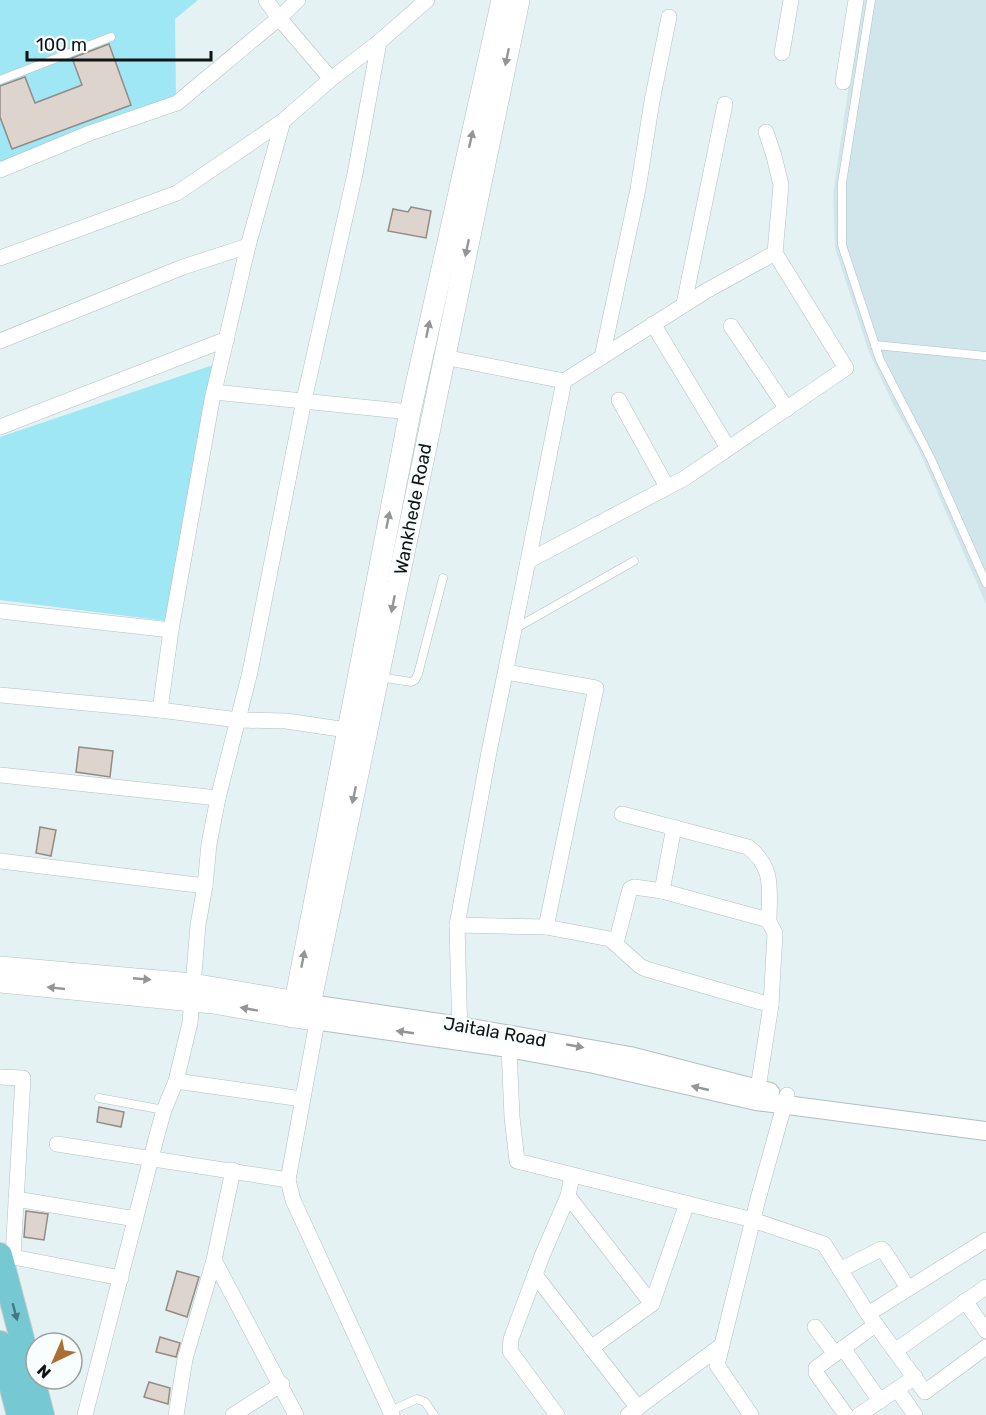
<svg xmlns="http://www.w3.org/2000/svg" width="986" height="1415" viewBox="0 0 986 1415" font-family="Rubik,sans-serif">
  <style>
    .built { fill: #d0e6eb }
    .green { fill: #9fe7f4 }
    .building { fill: #ddd4cd; stroke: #938b84; stroke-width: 1.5 }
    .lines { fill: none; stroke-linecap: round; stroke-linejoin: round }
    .service-casing { stroke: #b2bfc1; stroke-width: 9 }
    .minor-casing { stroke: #b2bfc1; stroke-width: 16 }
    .tertiary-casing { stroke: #b2bfc1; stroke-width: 20 }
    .secondary-casing { stroke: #b2bfc1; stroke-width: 22 }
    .primary-casing { stroke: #cacbcc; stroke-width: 26 }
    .service { stroke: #fff; stroke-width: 8 }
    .minor { stroke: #fff; stroke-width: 15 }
    .tertiary { stroke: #fff; stroke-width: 18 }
    .secondary { stroke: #fff; stroke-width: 21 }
    .primary { stroke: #76c8d3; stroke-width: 24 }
    .oneway { fill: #939596 }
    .oneway2 { fill: #48777e }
    .labels { text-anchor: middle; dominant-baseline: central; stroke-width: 5; stroke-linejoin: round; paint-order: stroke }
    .street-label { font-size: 18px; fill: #101415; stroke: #f8fdfe }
  </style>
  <rect width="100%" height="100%" fill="#e5f2f4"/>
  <!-- built -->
  <polygon class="built" points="861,0 986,0 986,604 918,448 894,406 869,352 835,248 833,195"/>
  <!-- green -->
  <g class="green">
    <polygon points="0,0 198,0 175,19 176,99 0,165"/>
    <polygon points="219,363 167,621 0,600 0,437"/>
  </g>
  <!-- building -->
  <g class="building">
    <polygon points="109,44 131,105 12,149 0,117 0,86 25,77 35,103 82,85 72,58"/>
    <polygon points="411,207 431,211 426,238 388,231 393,209 408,212"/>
    <polygon points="79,747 113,751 110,777 76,772"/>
    <polygon points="40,827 56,830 51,856 36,853"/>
    <polygon points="99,1107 124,1112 121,1127 97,1122"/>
    <polygon points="26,1211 48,1214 44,1240 24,1237"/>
    <polygon points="177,1271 199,1277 187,1317 166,1310"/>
    <polygon points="160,1337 180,1343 176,1357 156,1352"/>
    <polygon points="149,1382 170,1388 168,1404 144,1397"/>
  </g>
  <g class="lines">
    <defs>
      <g id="service">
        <polyline points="871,0 842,183 842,245 880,360 931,459 986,583"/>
        <polyline points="0,80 111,37"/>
        <polyline points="875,345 986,356"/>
        <polyline points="516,628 634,561"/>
        <polyline points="379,677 411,682 415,680 418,674 443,578"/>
        <polyline points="99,1098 164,1110"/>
        <polyline points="390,1411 417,1399 425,1402 434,1415"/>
      </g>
      <g id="minor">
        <polyline points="266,0 279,18 298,0"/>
        <polyline points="379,42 427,0"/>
        <polyline points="782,53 791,0"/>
        <polyline points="843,82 856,0"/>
        <polyline points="0,170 90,133 177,103 279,18 331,79 379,42 355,174 304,400 250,672 218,798 209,844 205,886 0,861"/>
        <polyline points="0,258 177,193 283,121"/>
        <polyline points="684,304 725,104"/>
        <polyline points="653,324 728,448"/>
        <polyline points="731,326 787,409"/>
        <polyline points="0,341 183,267 248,246"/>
        <polyline points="444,357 564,381 706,291 775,253"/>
        <polyline points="602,357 638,189 652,101 669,17"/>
        <polyline points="564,381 528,561 685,478 846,368 775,253 781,185 774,156 766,132"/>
        <polyline points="214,392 410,412"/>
        <polyline points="619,400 667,487"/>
        <polyline points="0,427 227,339"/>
        <polyline points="0,611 171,630"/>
        <polyline points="0,695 160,710 171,630 212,400 248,246 283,121 331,79"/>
        <polyline points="160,710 238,720 286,721 347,730"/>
        <polyline points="0,775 218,798"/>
        <path d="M622,814L748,847C775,868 769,890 769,922"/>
        <polyline points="674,827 662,891 765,919 769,922 775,933 771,1005 756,1101"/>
        <polyline points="457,925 546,927 596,688 506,672"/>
        <polyline points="546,927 610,939 640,966 646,969 771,1005"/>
        <polyline points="616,943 630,889 634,887 662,891"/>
        <polyline points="319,1011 288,1180 293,1200 392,1415"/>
        <polyline points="460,1037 457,925 489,752 528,561"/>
        <polyline points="509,1048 512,1117 517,1161 753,1220 824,1244 868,1314"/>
        <polyline points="0,1077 23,1078 13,1256"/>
        <polyline points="176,1081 302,1099"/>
        <polyline points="57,1144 288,1180"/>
        <polyline points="233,1170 214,1260 296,1415"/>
        <polyline points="568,1196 652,1304 591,1348"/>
        <polyline points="16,1199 136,1219"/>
        <polyline points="986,1240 868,1314 925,1392 986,1347"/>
        <polyline points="3,1255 121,1278"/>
        <polyline points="840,1270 881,1249 884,1251 908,1288"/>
        <polyline points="535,1275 638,1408"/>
        <polyline points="965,1301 986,1331"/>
        <polyline points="652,1304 687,1203"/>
        <polyline points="815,1327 835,1354"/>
        <polyline points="843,1348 880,1401"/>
        <polyline points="895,1351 986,1287"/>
        <polyline points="816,1368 875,1325"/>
        <polyline points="816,1373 846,1415"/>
        <polyline points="897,1389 915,1415"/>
        <polyline points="85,1415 157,1135 164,1110 176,1081 190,1023 198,925 205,886"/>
        <polyline points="176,1415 185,1359 214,1260"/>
        <polyline points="233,1415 282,1384"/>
        <polyline points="557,1415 510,1351 511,1339 542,1256 568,1196 572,1176"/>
        <polyline points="628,1415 722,1345"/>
        <polyline points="751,1415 717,1365 758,1199 787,1095"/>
        <polyline points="859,1415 915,1377"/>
      </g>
      <g id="tertiary">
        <polyline points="310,1004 460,1026 630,1056 770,1092"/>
        <polyline points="307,1019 509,1048 594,1064 756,1101 986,1131"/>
      </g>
      <g id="secondary">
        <polyline points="0,967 192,984 309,1004"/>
        <polyline points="0,982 213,1003 307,1019 519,0"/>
        <polyline points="292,1017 410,412 502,0"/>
      </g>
      <g id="primary">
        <polyline points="0,1255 42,1415"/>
        <polyline points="0,1343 19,1415"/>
      </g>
    </defs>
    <!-- service casing -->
    <use href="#service" class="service-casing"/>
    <!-- minor casing -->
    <use href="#minor" class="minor-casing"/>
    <!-- tertiary casing -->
    <use href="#tertiary" class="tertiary-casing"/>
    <!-- secondary casing -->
    <use href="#secondary" class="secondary-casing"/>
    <!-- primary casing -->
    <use href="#primary" class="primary-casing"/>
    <!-- service -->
    <use href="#service" class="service"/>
    <!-- minor -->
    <use href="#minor" class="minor"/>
    <!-- tertiary -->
    <use href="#tertiary" class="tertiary"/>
    <!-- secondary -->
    <use href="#secondary" class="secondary"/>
    <!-- primary -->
    <use href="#primary" class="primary"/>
  </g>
  <!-- one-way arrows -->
  <defs><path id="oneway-solid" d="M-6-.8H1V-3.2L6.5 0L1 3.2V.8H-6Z" transform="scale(1.5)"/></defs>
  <g class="oneway">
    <use href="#oneway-solid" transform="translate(507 57) rotate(102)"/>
    <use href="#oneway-solid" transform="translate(471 139) rotate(-77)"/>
    <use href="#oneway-solid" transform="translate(467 248) rotate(102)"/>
    <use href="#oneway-solid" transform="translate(428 329) rotate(-78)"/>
    <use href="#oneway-solid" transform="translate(388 520) rotate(-79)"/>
    <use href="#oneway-solid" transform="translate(393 604) rotate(101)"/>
    <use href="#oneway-solid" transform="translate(354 795) rotate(102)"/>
    <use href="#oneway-solid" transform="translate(303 959) rotate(-79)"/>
    <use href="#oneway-solid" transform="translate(142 979) rotate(5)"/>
    <use href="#oneway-solid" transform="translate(56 988) rotate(-174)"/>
    <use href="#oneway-solid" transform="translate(249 1009) rotate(-170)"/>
    <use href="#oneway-solid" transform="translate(405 1032) rotate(-172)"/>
    <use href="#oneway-solid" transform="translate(575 1046) rotate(10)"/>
    <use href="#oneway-solid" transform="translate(700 1088) rotate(-167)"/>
  </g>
  <use class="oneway2" href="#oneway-solid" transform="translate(15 1312) rotate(75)"/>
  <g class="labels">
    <!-- street labels -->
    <g class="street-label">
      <text transform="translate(413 509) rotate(-79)">Wankhede Road</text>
      <text transform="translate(495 1032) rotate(10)">Jaitala Road</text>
    </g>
  </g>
  <!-- north arrow -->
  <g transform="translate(54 1361) rotate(224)"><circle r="28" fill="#f8fdfe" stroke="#9ba0a1" stroke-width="1.5"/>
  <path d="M0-4.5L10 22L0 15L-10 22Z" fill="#ac6f33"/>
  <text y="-9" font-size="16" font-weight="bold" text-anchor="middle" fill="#101415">N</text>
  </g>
  <!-- scale -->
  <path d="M27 51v9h184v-9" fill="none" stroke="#101415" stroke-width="3"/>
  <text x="36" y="51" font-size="18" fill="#101415" stroke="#f8fdfe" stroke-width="4.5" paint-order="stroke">100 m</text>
</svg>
